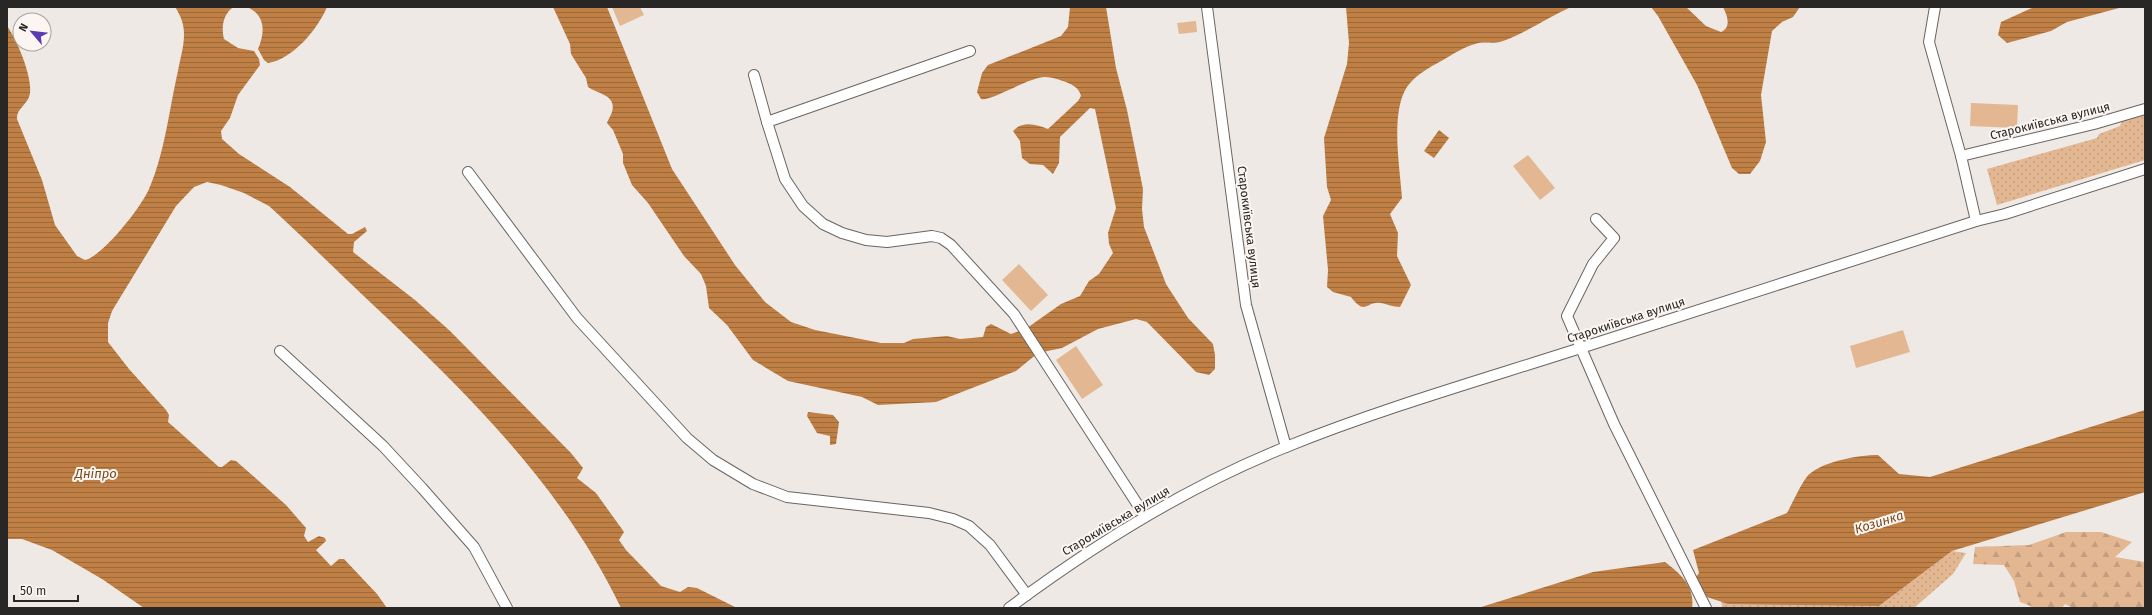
<svg xmlns="http://www.w3.org/2000/svg" width="2152" height="615" viewBox="0 0 2152 615" font-family="'Fira Sans',sans-serif">
  <style>
    .green { fill: url(#green-dots) }
    .forest { fill: url(#forest-firs) }
    .pitch { fill: #e3b791 }
    .water { fill: url(#water-rules) }
    .lines { fill: none; stroke-linecap: round; stroke-linejoin: round }
    .minor-casing { stroke: #6a6561; stroke-width: 12 }
    .minor { stroke: #fff; stroke-width: 10 }
    .labels { text-anchor: middle; dominant-baseline: central; stroke-width: 4; stroke-linejoin: round; paint-order: stroke }
    .street-label { font-size: 12px; fill: #292726; stroke: #fbf6f2 }
    .water-label { font-size: 13px; font-style: italic; fill: #774b20; stroke: #fbf6f2 }
  </style>
  <defs>
    <pattern id="green-dots" width="8" height="8" patternUnits="userSpaceOnUse"><rect width="8" height="8" fill="#e3b791"/><path d="M2 2h.1M6 6h.1" fill="none" stroke="#c39d7d" stroke-width="1.8" stroke-linecap="round"/></pattern>
    <pattern id="forest-firs" width="22" height="20" patternUnits="userSpaceOnUse"><rect width="22" height="20" fill="#e3b791"/><path d="M5 1l3.5 6h-7zM16 11l3.5 6h-7z" fill="#c39d7d"/></pattern>
    <pattern id="water-rules" width="6" height="5" patternUnits="userSpaceOnUse"><rect width="6" height="5" fill="#c08045"/><path d="M0 2.5h6" fill="none" stroke="#9c6939"/></pattern>
  </defs>
  <rect width="100%" height="100%" fill="#eee9e5"/>
  <!-- green -->
  <g class="green">
    <polygon points="2145,113 2145,160 1997,205 1987,169 2097,138 2099,134 2120,126 2122,120"/>
    <polygon points="1952,551 1966,553 1953,574 1914,608 1722,608 1721,597 1879,606"/>
  </g>
  <!-- forest -->
  <polygon class="forest" points="2066,532 2101,532 2132,542 2115,557 2145,562 2145,608 2073,608 2065,604 2062,608 2035,608 2020,602 2014,581 2004,565 1973,564 1975,547 2029,545"/>
  <!-- pitch -->
  <g class="pitch">
    <polygon points="612,7 640,7 644,15 620,26"/>
    <polygon points="1196,21 1197,32 1179,34 1177,23"/>
    <polygon points="1971,103 2018,105 2017,128 1970,126"/>
    <polygon points="1528,155 1555,188 1540,200 1513,166"/>
    <polygon points="1019,264 1048,295 1031,311 1002,280"/>
    <polygon points="1903,330 1910,352 1856,368 1850,346"/>
    <polygon points="1076,346 1103,385 1082,399 1056,360"/>
  </g>
  <!-- water -->
  <g class="water">
    <path d="M175,7H234C223,13 221,28 224,39L238,48L254,51L259,59L260,65L238,95L230,118L221,131L222,139L239,154L290,187L348,234H352L365,227L367,231L354,242L353,252L415,300L449,330L571,453L583,468L577,478L596,493L624,532L619,540L626,550L661,586L680,592L688,587L697,588L737,608H621C563,487 467,393 370,302C336,270 303,237 269,206L244,193L221,185L207,182L194,187L176,206L112,311L108,323V342L129,369L166,410L169,415L168,422L219,467H222L231,460L236,461L286,505L306,528L304,536L308,542L319,536L325,538L326,541L316,550L331,566L339,559H344L377,594L387,608H144L102,579L52,550L22,539H7V26C17,39 35,82 29,97C26,105 16,110 17,119L42,180L55,225L77,256L85,260C103,256 142,206 149,189C165,152 169,110 178,71C180,59 184,47 184,35C184,24 181,16 175,7Z"/>
    <path d="M247,7H327C318,29 292,60 268,63L264,60L258,49C265,33 266,15 247,7Z"/>
    <path d="M553,7H607L672,169L735,265L765,302L791,322L815,330L881,343H904L913,339L947,336L960,339L983,337L986,327L991,324L1011,334L1027,328L1061,304L1080,296L1089,281L1099,274L1113,253L1109,244L1108,233L1116,208L1095,109L1090,108L1060,137L1059,163L1053,174L1043,165L1030,164L1022,158L1020,141L1013,131C1023,120 1037,125 1048,129L1078,101L1081,96C1079,88 1073,85 1066,82C1060,80 1052,77 1045,77C1029,77 990,102 981,99L977,92L982,73L988,65L1061,36L1068,27L1070,7H1106L1116,68L1127,110L1143,189L1142,209L1144,227L1166,284L1188,318L1213,344L1215,355V369L1209,375L1196,372L1147,322L1136,319L1098,329L1062,348L1038,353L1016,371L936,402L878,405L862,397L788,381L753,360L727,325L709,308L706,286L701,274L684,256L648,203L632,185L623,163V154L613,130L607,123C608,119 611,116 612,112C617,95 598,94 588,87L586,78L571,54L570,44Z"/>
    <path d="M1346,7H1571C1547,18 1524,34 1500,42C1492,44 1483,41 1475,44C1464,47 1453,54 1443,60C1430,67 1415,75 1407,87C1390,113 1400,168 1402,198L1390,214L1398,233L1397,256L1411,285L1400,307C1393,307 1387,304 1381,303C1366,300 1366,317 1351,297L1333,292L1327,287L1328,270L1323,216L1331,200L1327,187L1324,138L1347,64L1349,43Z"/>
    <path d="M1651,7H1686L1706,26L1721,32C1732,27 1727,15 1723,7H1800L1793,17L1782,22L1772,31L1761,95L1766,142L1760,161L1750,174H1739L1732,168L1697,85L1658,16Z"/>
    <polygon points="2034,7 2123,7 2067,22 2051,31 2007,43 1998,35 2001,22"/>
    <polygon points="1439,130 1449,138 1434,158 1424,151"/>
    <path d="M2145,410V492L1952,551L1879,606L1728,604L1707,597L1696,577L1699,573L1693,550L1787,513C1793,502 1799,488 1806,478C1817,462 1859,455 1878,455L1899,474L1930,477Z"/>
    <polygon points="808,412 833,415 839,422 836,444 830,445 830,436 817,433 807,416"/>
    <path d="M1665,562C1681,574 1695,587 1692,608H1478L1593,572Z"/>
  </g>
  <g class="lines">
    <defs>
      <g id="minor">
        <polyline points="1207,7 1246,305 1286,447"/>
        <polyline points="1935,7 1929,42 1961,156 1976,221"/>
        <polyline points="970,51 767,122 785,179 803,206 823,224 842,233 866,240 887,242 932,236 941,238 951,245 1014,314 1145,516"/>
        <polyline points="754,75 767,122"/>
        <polyline points="1961,156 2094,124 2145,109"/>
        <polyline points="468,172 577,318 687,438 713,460 753,484 787,497 929,513 953,519 969,526 990,545 1027,595"/>
        <polyline points="1596,219 1614,238 1593,264 1567,316 1614,424 1706,608"/>
        <polyline points="280,351 383,446 422,488 474,547 507,608"/>
        <path d="M1009,608C1095,544 1186,487 1286,447C1385,407 1488,378 1590,345C1719,304 1847,262 1976,221L2005,214L2145,169"/>
      </g>
    </defs>
    <!-- minor casing -->
    <use href="#minor" class="minor-casing"/>
    <!-- minor -->
    <use href="#minor" class="minor"/>
  </g>
  <g class="labels">
    <!-- street labels -->
    <g class="street-label">
      <text transform="translate(2050 121) rotate(-14)">Старокиївська вулиця</text>
      <text transform="translate(1249 227) rotate(83)">Старокиївська вулиця</text>
      <text transform="translate(1626 320) rotate(-18)">Старокиївська вулиця</text>
      <text transform="translate(1116 521) rotate(-31)">Старокиївська вулиця</text>
    </g>
    <!-- water labels -->
    <g class="water-label">
      <text x="96" y="473">Дніпро</text>
      <text transform="translate(1879 522) rotate(-17)">Козинка</text>
    </g>
  </g>
  <!-- border -->
  <rect width="2152" height="615" fill="none" stroke="#292726" stroke-width="16"/>
  <!-- north arrow -->
  <g transform="translate(32 32) rotate(298)"><circle r="19" fill="#fbf6f2" stroke="#a7a3a0"/>
  <path d="M0-3L7 15L0 10L-7 15Z" fill="#5a39b1"/>
  <text y="-6" font-size="11" font-weight="bold" text-anchor="middle" fill="#292726">N</text>
  </g>
  <!-- scale -->
  <path d="M14 595v6h64v-6" fill="none" stroke="#292726" stroke-width="2"/>
  <text x="20" y="595" font-size="12" fill="#292726" stroke="#fbf6f2" stroke-width="3" paint-order="stroke">50 m</text>
</svg>
